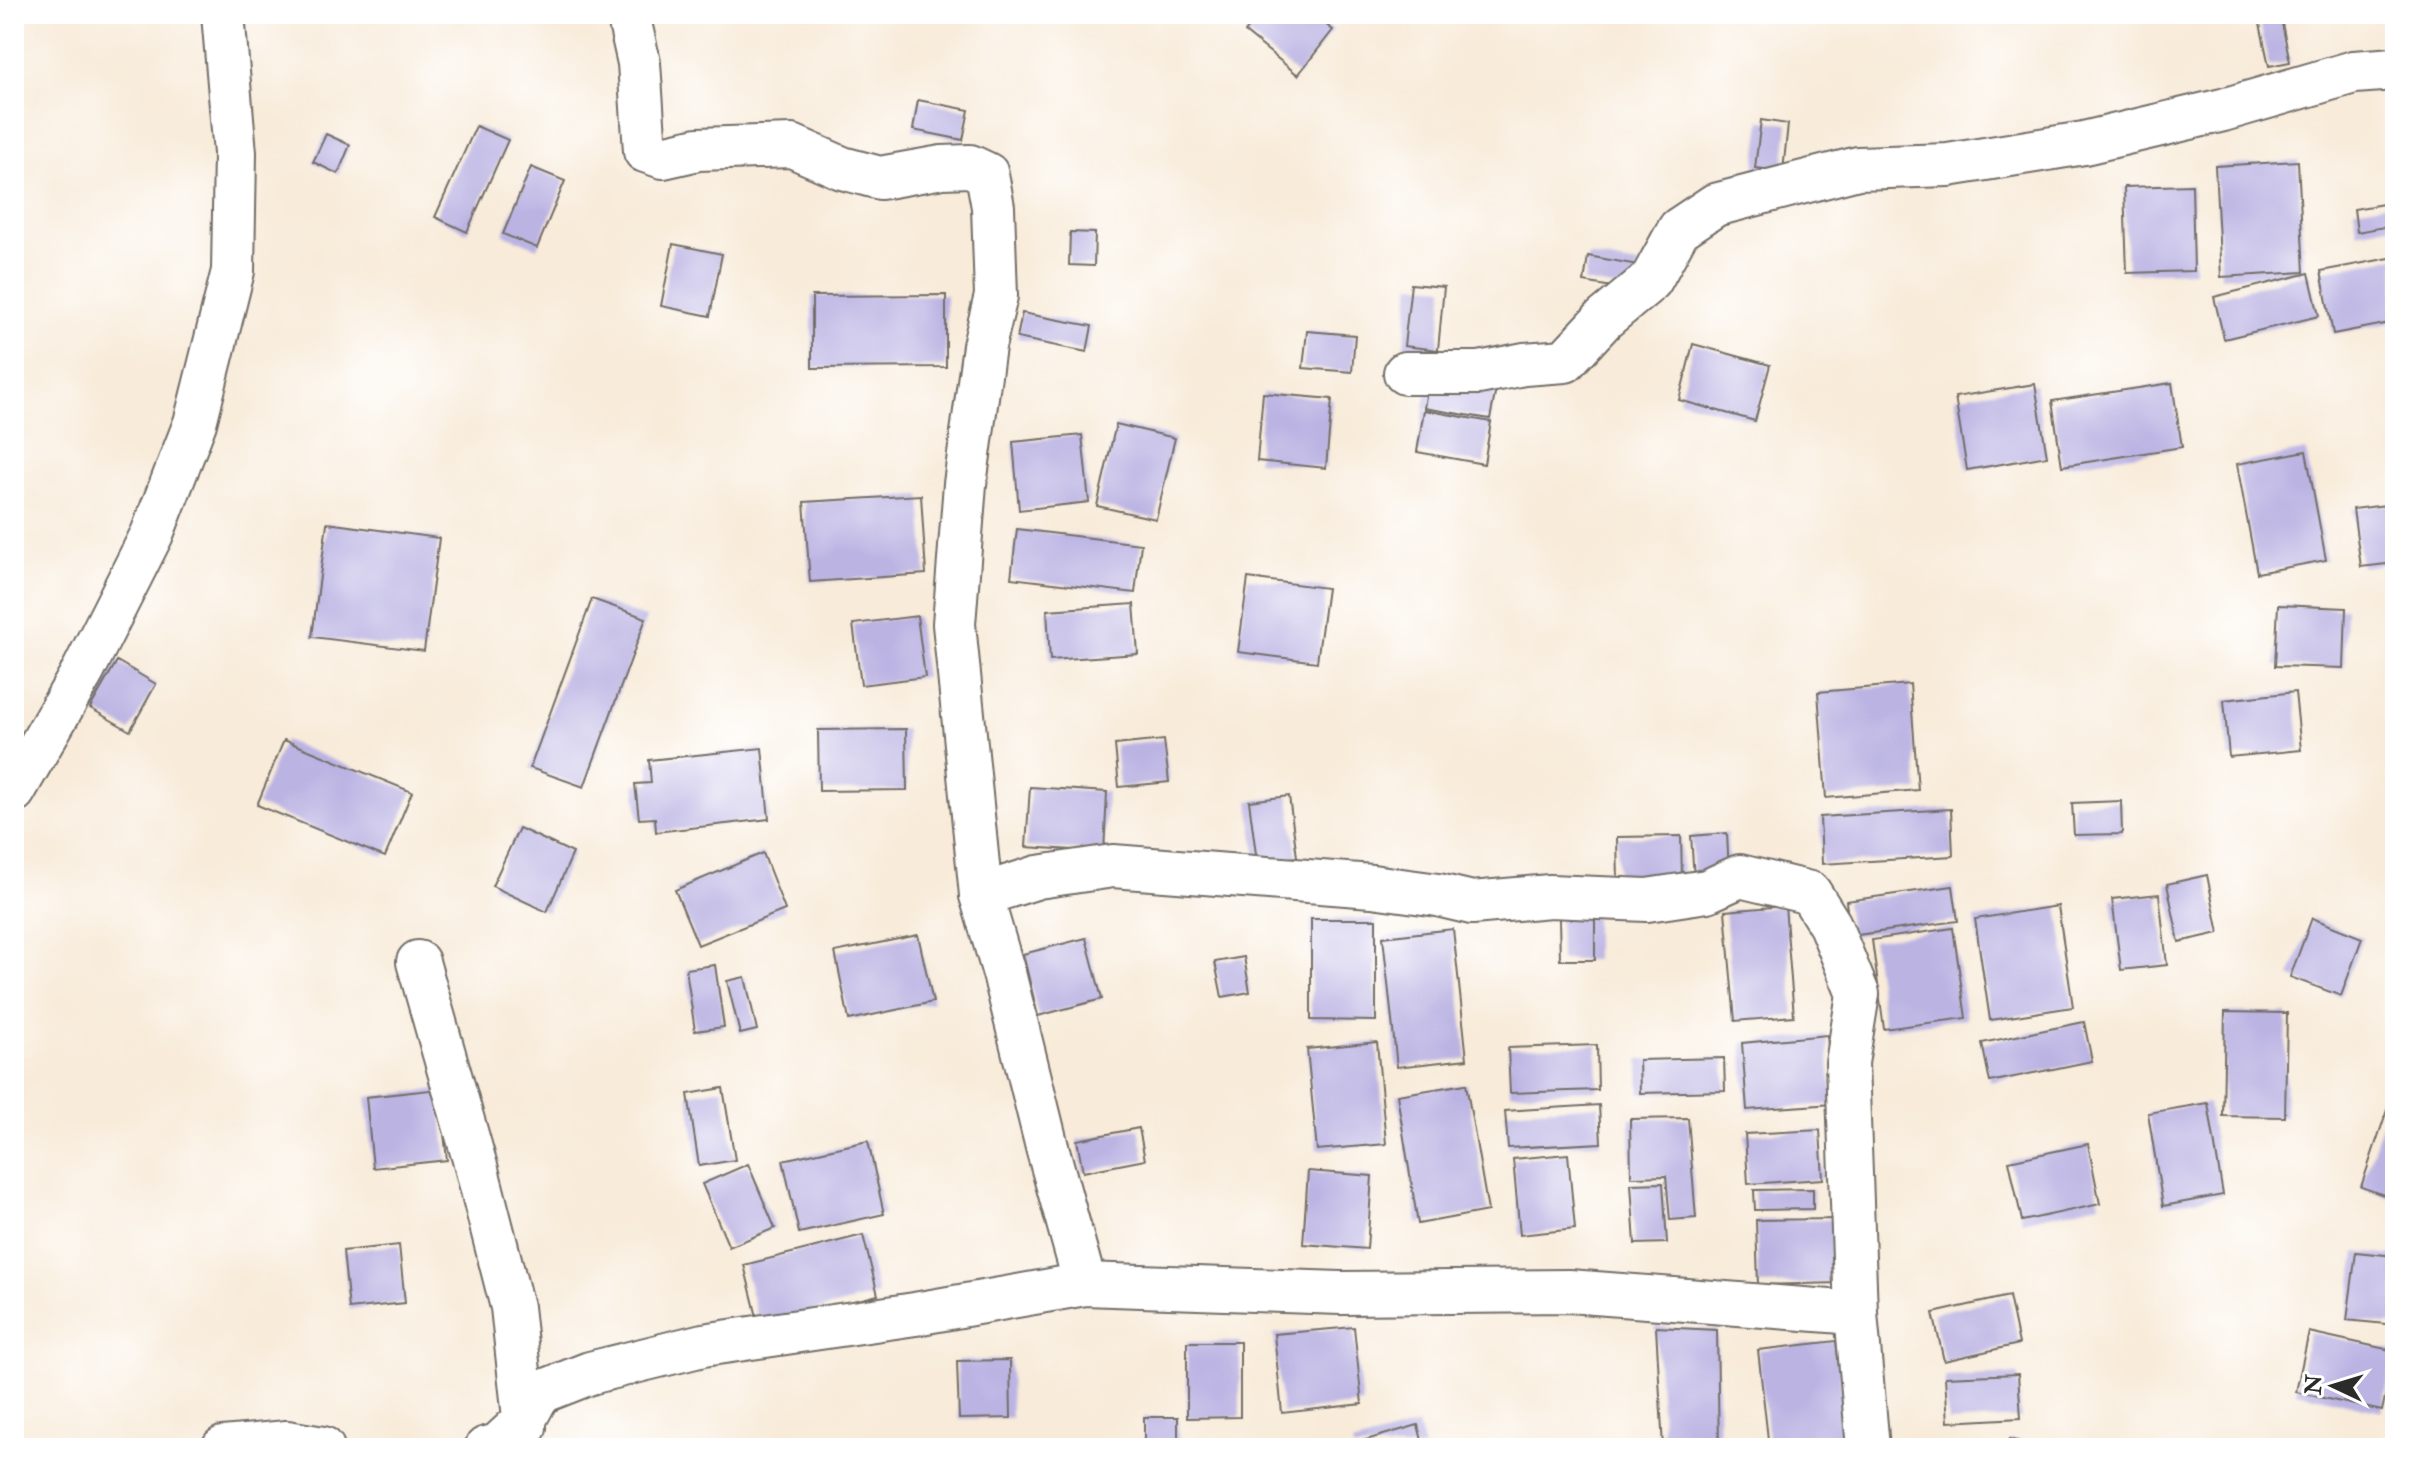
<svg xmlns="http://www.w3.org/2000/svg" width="2409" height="1462" viewBox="0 0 2409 1462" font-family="'IM FELL Double Pica',serif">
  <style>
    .building { fill: #bbb4e3 }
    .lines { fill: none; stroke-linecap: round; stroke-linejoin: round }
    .minor-casing { stroke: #736e68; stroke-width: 46 }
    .minor { stroke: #fff; stroke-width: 42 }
  </style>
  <rect width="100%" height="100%" fill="#fff"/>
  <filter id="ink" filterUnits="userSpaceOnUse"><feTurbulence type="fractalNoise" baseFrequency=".0125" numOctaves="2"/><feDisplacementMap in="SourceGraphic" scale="16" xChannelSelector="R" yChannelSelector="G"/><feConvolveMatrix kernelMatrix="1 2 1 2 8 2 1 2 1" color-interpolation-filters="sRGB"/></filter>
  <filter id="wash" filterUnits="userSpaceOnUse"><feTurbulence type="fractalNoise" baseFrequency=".006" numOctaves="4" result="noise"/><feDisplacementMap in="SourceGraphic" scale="32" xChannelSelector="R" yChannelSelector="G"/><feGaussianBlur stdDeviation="1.8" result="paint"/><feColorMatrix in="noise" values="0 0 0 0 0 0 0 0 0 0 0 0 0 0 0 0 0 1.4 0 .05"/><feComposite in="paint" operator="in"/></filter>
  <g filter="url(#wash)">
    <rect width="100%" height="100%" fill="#f8ebd9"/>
    <g id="blocks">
      <!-- building -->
      <g class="building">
        <polygon points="1259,14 1312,14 1333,30 1298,75 1245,32"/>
        <polygon points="2258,14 2280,14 2290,62 2269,66"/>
        <polygon points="918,100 969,110 963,140 913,130"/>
        <polygon points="1761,120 1788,124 1783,171 1755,168"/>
        <polygon points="476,126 508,140 467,232 435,217"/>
        <polygon points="326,134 350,145 338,174 313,162"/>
        <polygon points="2298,161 2304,272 2221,277 2215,166"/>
        <polygon points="531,167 565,181 537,248 503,234"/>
        <polygon points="2192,185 2194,271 2127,273 2124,187"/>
        <polygon points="2395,202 2395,225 2357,232 2354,209"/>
        <polygon points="1070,232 1095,233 1094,266 1069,265"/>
        <polygon points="673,244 722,254 710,316 661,306"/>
        <polygon points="1588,256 1638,265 1634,291 1584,282"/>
        <polygon points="2395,257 2395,322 2333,334 2321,271"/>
        <polygon points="2309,273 2319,316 2224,339 2214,297"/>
        <polygon points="1411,284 1444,287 1438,350 1404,346"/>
        <polygon points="946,295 946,367 812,368 812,296"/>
        <polygon points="1022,313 1092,326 1087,352 1017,338"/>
        <polygon points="1307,331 1355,335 1352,372 1303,368"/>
        <polygon points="1693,344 1770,365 1755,421 1679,400"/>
        <polygon points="1429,377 1496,389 1490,419 1424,408"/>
        <polygon points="2172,383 2182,447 2062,466 2052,401"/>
        <polygon points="2035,384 2047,456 1967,470 1955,397"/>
        <polygon points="1263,393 1332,399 1326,468 1257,461"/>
        <polygon points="1424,410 1491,422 1484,464 1417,452"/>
        <polygon points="1116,424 1175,438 1156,519 1097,506"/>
        <polygon points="1082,435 1089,502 1019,510 1013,442"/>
        <polygon points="2306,451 2326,560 2257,573 2237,464"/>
        <polygon points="921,495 926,574 810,582 804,502"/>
        <polygon points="2395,504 2395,563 2361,567 2353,509"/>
        <polygon points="327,523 439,538 424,651 312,637"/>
        <polygon points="1017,529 1141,544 1135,593 1011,578"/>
        <polygon points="1248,578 1327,588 1317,662 1238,652"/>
        <polygon points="592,599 646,618 584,787 530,768"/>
        <polygon points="1134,604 1138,654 1050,660 1047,610"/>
        <polygon points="2278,605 2346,608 2344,668 2275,666"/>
        <polygon points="917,616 925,677 861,685 853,624"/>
        <polygon points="117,661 156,684 130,731 90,708"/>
        <polygon points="1910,684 1918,790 1826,798 1818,692"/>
        <polygon points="2295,692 2301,750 2229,757 2224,700"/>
        <polygon points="906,729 907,790 819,791 818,730"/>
        <polygon points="284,740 412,792 385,857 257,805"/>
        <polygon points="1164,740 1169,782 1119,787 1115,745"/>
        <polygon points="762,748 769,819 656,832 655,818 639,819 635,784 651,783 649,760"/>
        <polygon points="1030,787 1107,792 1104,852 1026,847"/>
        <polygon points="1289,796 1297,857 1257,862 1249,801"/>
        <polygon points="2121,801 2122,834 2074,835 2072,803"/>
        <polygon points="1951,809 1953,856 1822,864 1820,817"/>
        <polygon points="519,828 573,853 547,912 492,886"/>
        <polygon points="1727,833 1729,875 1694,878 1691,836"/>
        <polygon points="1681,836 1682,879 1618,881 1617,837"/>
        <polygon points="763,853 785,910 698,945 675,890"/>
        <polygon points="2207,875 2219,933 2179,942 2167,884"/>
        <polygon points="1953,886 1958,921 1850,936 1846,901"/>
        <polygon points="2159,894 2167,965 2121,970 2112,899"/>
        <polygon points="1785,906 1794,1016 1735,1021 1725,911"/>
        <polygon points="2058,906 2073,1007 1990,1020 1975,919"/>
        <polygon points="1595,917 1595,960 1560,960 1559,918"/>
        <polygon points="2312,918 2362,938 2341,996 2290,977"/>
        <polygon points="1311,919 1376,919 1376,1021 1311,1020"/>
        <polygon points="1953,928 1966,1018 1884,1029 1872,940"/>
        <polygon points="1453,929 1467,1059 1397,1067 1383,937"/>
        <polygon points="918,935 933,1002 849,1020 835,952"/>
        <polygon points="1086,938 1102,999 1038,1016 1023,954"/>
        <polygon points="1244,957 1250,992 1222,997 1215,962"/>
        <polygon points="715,965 724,1027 695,1031 686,969"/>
        <polygon points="745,977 757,1030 740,1034 727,981"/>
        <polygon points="2225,1012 2287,1013 2285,1117 2223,1116"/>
        <polygon points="2084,1022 2092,1061 1990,1082 1982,1043"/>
        <polygon points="1827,1035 1833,1104 1747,1110 1742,1043"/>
        <polygon points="1377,1042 1386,1144 1317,1150 1307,1049"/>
        <polygon points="1597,1045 1598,1090 1510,1093 1508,1048"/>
        <polygon points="1724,1058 1725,1091 1640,1093 1639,1060"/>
        <polygon points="1466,1084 1488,1211 1418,1224 1397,1095"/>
        <polygon points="723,1088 735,1160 699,1166 688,1094"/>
        <polygon points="439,1089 447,1160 373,1168 366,1097"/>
        <polygon points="2208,1103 2223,1195 2163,1206 2148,1113"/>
        <polygon points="1599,1105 1601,1143 1508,1148 1505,1111"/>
        <polygon points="2388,1107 2395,1110 2395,1199 2361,1187"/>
        <polygon points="1688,1118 1696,1218 1670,1220 1666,1176 1631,1177 1630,1119"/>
        <polygon points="1139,1128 1145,1160 1083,1172 1077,1140"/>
        <polygon points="1820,1130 1823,1179 1748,1184 1745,1134"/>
        <polygon points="868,1141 884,1214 799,1233 783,1160"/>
        <polygon points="2088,1144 2100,1204 2022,1221 2009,1161"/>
        <polygon points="1568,1154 1575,1229 1520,1235 1513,1159"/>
        <polygon points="748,1164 775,1228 729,1247 702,1184"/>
        <polygon points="1308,1171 1372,1176 1367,1249 1303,1244"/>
        <polygon points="1663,1183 1667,1243 1635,1244 1631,1184"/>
        <polygon points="1813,1189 1813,1209 1755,1210 1754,1190"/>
        <polygon points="1840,1219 1841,1283 1758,1285 1756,1220"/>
        <polygon points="863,1235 878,1295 759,1325 744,1265"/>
        <polygon points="399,1245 405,1303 349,1309 343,1251"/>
        <polygon points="2356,1252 2395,1256 2395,1325 2347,1320"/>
        <polygon points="2009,1296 2019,1344 1944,1361 1933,1313"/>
        <polygon points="1354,1327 1362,1404 1282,1413 1274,1334"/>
        <polygon points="1656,1327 1717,1330 1719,1448 1663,1448"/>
        <polygon points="2309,1332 2395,1351 2382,1411 2296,1392"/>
        <polygon points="1836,1341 1849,1448 1769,1448 1758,1350"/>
        <polygon points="1187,1342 1240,1342 1240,1417 1187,1418"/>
        <polygon points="1010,1360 1011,1418 959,1419 957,1361"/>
        <polygon points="2018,1374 2021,1418 1948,1422 1945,1377"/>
        <rect x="1144" y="1417" width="34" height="31"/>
        <polygon points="1418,1425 1424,1448 1353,1448 1352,1444"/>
        <polygon points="2010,1439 2038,1447 2038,1448 2008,1448"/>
      </g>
    </g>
  </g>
  <g filter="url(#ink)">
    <use href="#blocks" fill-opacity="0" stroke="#736e68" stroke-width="2"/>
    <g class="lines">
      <defs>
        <g id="minor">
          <polyline points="628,14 639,63 645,151 663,157 698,149 792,146 842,168 880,178 942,167 970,166 987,174 993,207 996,296 984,346 965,484 954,624 981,895 1005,977 1047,1147 1085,1284"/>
          <polyline points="1405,373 1479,373 1524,364 1565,361 1604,319 1651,280 1679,229 1715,205 1858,168 1948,165 2084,143 2223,110 2354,72 2395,69"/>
          <polyline points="14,791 83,671 152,534 195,423 233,271 235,153 223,14"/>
          <polyline points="981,895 1038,877 1113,866 1372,886 1438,895 1472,903 1550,896 1647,900 1707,891 1740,876 1810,893 1830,925 1858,994 1847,1063 1856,1313 1868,1448"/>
          <polyline points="418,962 477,1170 512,1307 525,1427"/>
          <polyline points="223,1448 287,1442 323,1448"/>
          <polyline points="486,1448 498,1445 524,1421 539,1393 590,1373 703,1345 915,1314 1085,1284 1341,1293 1569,1291 1856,1313"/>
        </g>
      </defs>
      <!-- minor casing -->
      <use href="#minor" class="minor-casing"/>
      <!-- minor -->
      <use href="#minor" class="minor"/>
    </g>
  </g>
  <!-- margin -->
  <rect width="2409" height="1462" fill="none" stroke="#fff" stroke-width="48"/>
  <!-- north arrow -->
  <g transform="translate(2333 1386) rotate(274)" stroke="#ffffff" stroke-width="6" paint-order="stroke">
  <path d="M0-6L14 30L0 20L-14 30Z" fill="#2b2b2b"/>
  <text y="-12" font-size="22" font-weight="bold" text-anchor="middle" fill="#2b2b2b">N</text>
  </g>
</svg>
